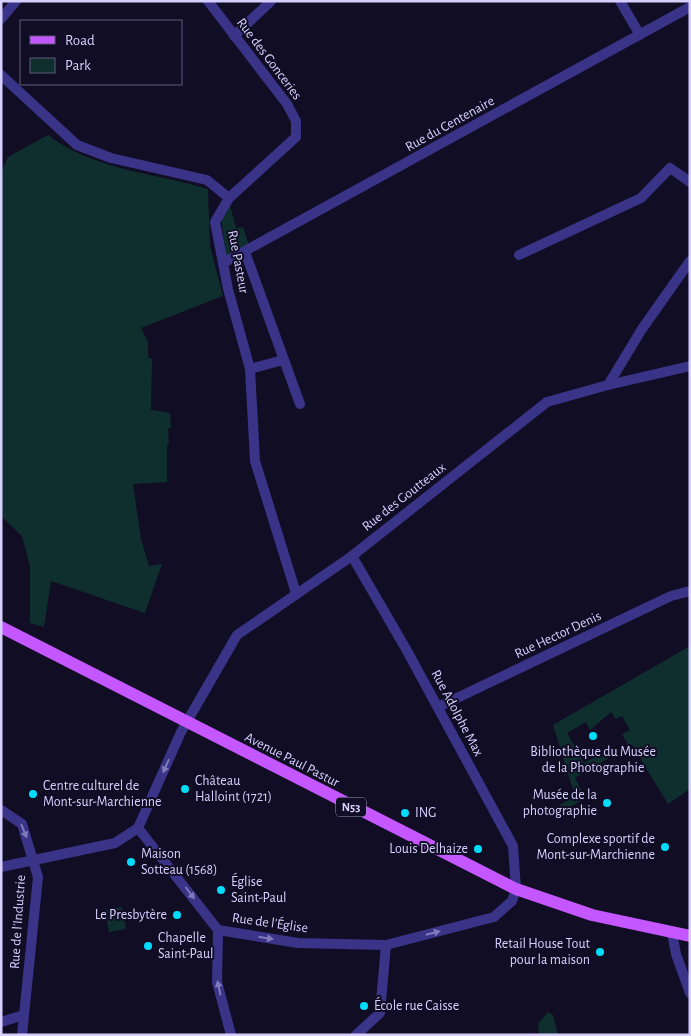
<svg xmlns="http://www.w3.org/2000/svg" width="691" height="1036" viewBox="0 0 691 1036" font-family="'Alegreya Sans',sans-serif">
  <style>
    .green { fill: #0f2f2f }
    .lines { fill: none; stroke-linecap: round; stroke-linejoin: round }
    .street { stroke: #393487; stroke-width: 10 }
    .primary { stroke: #c457ff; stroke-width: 12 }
    .oneway { fill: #807abd }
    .poi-dot { fill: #00dcfb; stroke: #110d25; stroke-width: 2 }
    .labels { text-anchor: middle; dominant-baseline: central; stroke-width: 4; stroke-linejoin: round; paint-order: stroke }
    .shield { fill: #110d25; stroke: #9c96be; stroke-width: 1 }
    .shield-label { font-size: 12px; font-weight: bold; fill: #d7d0ff }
    .street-label { font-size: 14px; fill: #d7d0ff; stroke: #110d25 }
    .poi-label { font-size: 14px; fill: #d7d0ff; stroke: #110d25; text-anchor: start }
  </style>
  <rect width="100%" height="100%" fill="#110d25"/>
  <!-- green -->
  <g class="green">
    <path d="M48,135C93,170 155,173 208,189L210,246L223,296L141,328L148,342V357L152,359L151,410L170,413L171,428H168L169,444L167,446V482L133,484L141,539L149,566L162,564L145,613L51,581L44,627L30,623V566L22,536L1,516V172L8,157Z"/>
    <polygon points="230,205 236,228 243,227 249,246 226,257 221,216"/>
    <polygon points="690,646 690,789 668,804 632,745 629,746 622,734 630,730 622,716 616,719 611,712 590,730 586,722 567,733 584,763 611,748 614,755 575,778 584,795 580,801 554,817 551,810 570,799 574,793 553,725"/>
    <polygon points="122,907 126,929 109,932 105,910"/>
    <polygon points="548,1012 553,1015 558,1035 539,1035 538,1024"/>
  </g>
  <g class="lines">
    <!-- street -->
    <g class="street">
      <polyline points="208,1 287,104 296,121 296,137 229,198 215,222 228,289 250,369 255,461 296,593"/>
      <polyline points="620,1 640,35"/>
      <polyline points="1,19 16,1"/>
      <polyline points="234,36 271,1"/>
      <polyline points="1,75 77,145 111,158 207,180 229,198"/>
      <polyline points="245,252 300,404"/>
      <polyline points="519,255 641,198 670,168 690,182"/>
      <polyline points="223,263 690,7"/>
      <polyline points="250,369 283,360"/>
      <polyline points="608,385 642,329 690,261"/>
      <polyline points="438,707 671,596 690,591"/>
      <polyline points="1,810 22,824 38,877 22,1035"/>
      <polyline points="138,828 218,930 298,943 386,945 494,917 512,901 516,889 513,846 406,649 352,556"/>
      <polyline points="138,828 181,732 237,635 352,556 547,402 608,385 690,366"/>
      <polyline points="1,867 115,843 138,828"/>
      <polyline points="218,930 217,982 231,1035"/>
      <polyline points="672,933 676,954 690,993"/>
      <polyline points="1,1022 24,1015"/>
      <polyline points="356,1035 380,1013 386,945"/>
    </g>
    <!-- primary -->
    <polyline class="primary" points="1,627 516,889 592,915 690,936"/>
  </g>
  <!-- one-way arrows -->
  <defs><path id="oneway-solid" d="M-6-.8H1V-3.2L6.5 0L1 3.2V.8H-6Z" transform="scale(1.25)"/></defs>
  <g class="oneway">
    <use href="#oneway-solid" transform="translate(166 766) rotate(114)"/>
    <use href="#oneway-solid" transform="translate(24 831) rotate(68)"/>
    <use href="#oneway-solid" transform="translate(190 893) rotate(53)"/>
    <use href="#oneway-solid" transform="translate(433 933) rotate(-14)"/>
    <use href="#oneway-solid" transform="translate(266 938) rotate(9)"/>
    <use href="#oneway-solid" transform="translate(219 988) rotate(-102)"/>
  </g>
  <!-- markers -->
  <g class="poi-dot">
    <circle cx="593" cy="736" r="5"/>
    <circle cx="185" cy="789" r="5"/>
    <circle cx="33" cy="794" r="5"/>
    <circle cx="607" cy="803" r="5"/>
    <circle cx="405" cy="813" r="5"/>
    <circle cx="665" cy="847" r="5"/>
    <circle cx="478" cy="849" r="5"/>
    <circle cx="131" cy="862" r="5"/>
    <circle cx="221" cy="890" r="5"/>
    <circle cx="177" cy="915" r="5"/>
    <circle cx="148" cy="946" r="5"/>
    <circle cx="600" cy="952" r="5"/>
    <circle cx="364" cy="1006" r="5"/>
  </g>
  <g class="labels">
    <!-- shield labels -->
    <rect class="shield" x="336" y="797.5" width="30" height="19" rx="4"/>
    <g class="shield-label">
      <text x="351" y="807">N53</text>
    </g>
    <!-- street labels -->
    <g class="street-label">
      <text transform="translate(269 59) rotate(53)">Rue des Gonceries</text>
      <text transform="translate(450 124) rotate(-29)">Rue du Centenaire</text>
      <text transform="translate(238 262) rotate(79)">Rue Pasteur</text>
      <text transform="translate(404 497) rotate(-38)">Rue des Goutteaux</text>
      <text transform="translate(558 635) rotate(-25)">Rue Hector Denis</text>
      <text transform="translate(457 713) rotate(62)">Rue Adolphe Max</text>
      <text transform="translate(292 760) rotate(27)">Avenue Paul Pastur</text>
      <text transform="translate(18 922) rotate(-86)">Rue de l'Industrie</text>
      <text transform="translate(270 923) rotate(8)">Rue de l'Église</text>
    </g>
    <!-- poi labels -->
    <g class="poi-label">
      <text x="593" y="752" text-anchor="middle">Bibliothèque du Musée<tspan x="593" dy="16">de la Photographie</tspan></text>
      <text x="195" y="781">Château<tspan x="195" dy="16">Halloint (1721)</tspan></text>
      <text x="43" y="786">Centre culturel de<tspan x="43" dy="16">Mont-sur-Marchienne</tspan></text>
      <text x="597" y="795" text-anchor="end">Musée de la<tspan x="597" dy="16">photographie</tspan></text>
      <text x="415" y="813">ING</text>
      <text x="655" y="839" text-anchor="end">Complexe sportif de<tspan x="655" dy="16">Mont-sur-Marchienne</tspan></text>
      <text x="468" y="849" text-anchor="end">Louis Delhaize</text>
      <text x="141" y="854">Maison<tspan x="141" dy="16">Sotteau (1568)</tspan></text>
      <text x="231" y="882">Église<tspan x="231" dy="16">Saint-Paul</tspan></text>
      <text x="167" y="915" text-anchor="end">Le Presbytère</text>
      <text x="158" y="938">Chapelle<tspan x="158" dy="16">Saint-Paul</tspan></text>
      <text x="590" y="944" text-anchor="end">Retail House Tout<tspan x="590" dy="16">pour la maison</tspan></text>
      <text x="374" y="1006">École rue Caisse</text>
    </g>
  </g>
  <!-- border -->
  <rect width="691" height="1036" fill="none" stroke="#d7d0ff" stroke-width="5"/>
  <!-- legend -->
  <rect x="20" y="20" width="162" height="65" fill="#110d25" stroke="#605b7c"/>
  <rect x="30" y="36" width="25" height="8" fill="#c457ff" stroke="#605b7c"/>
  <text x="65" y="45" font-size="15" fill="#d7d0ff">Road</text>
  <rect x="30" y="58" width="25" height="15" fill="#0f2f2f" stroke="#605b7c"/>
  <text x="65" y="70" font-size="15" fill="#d7d0ff">Park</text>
</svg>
